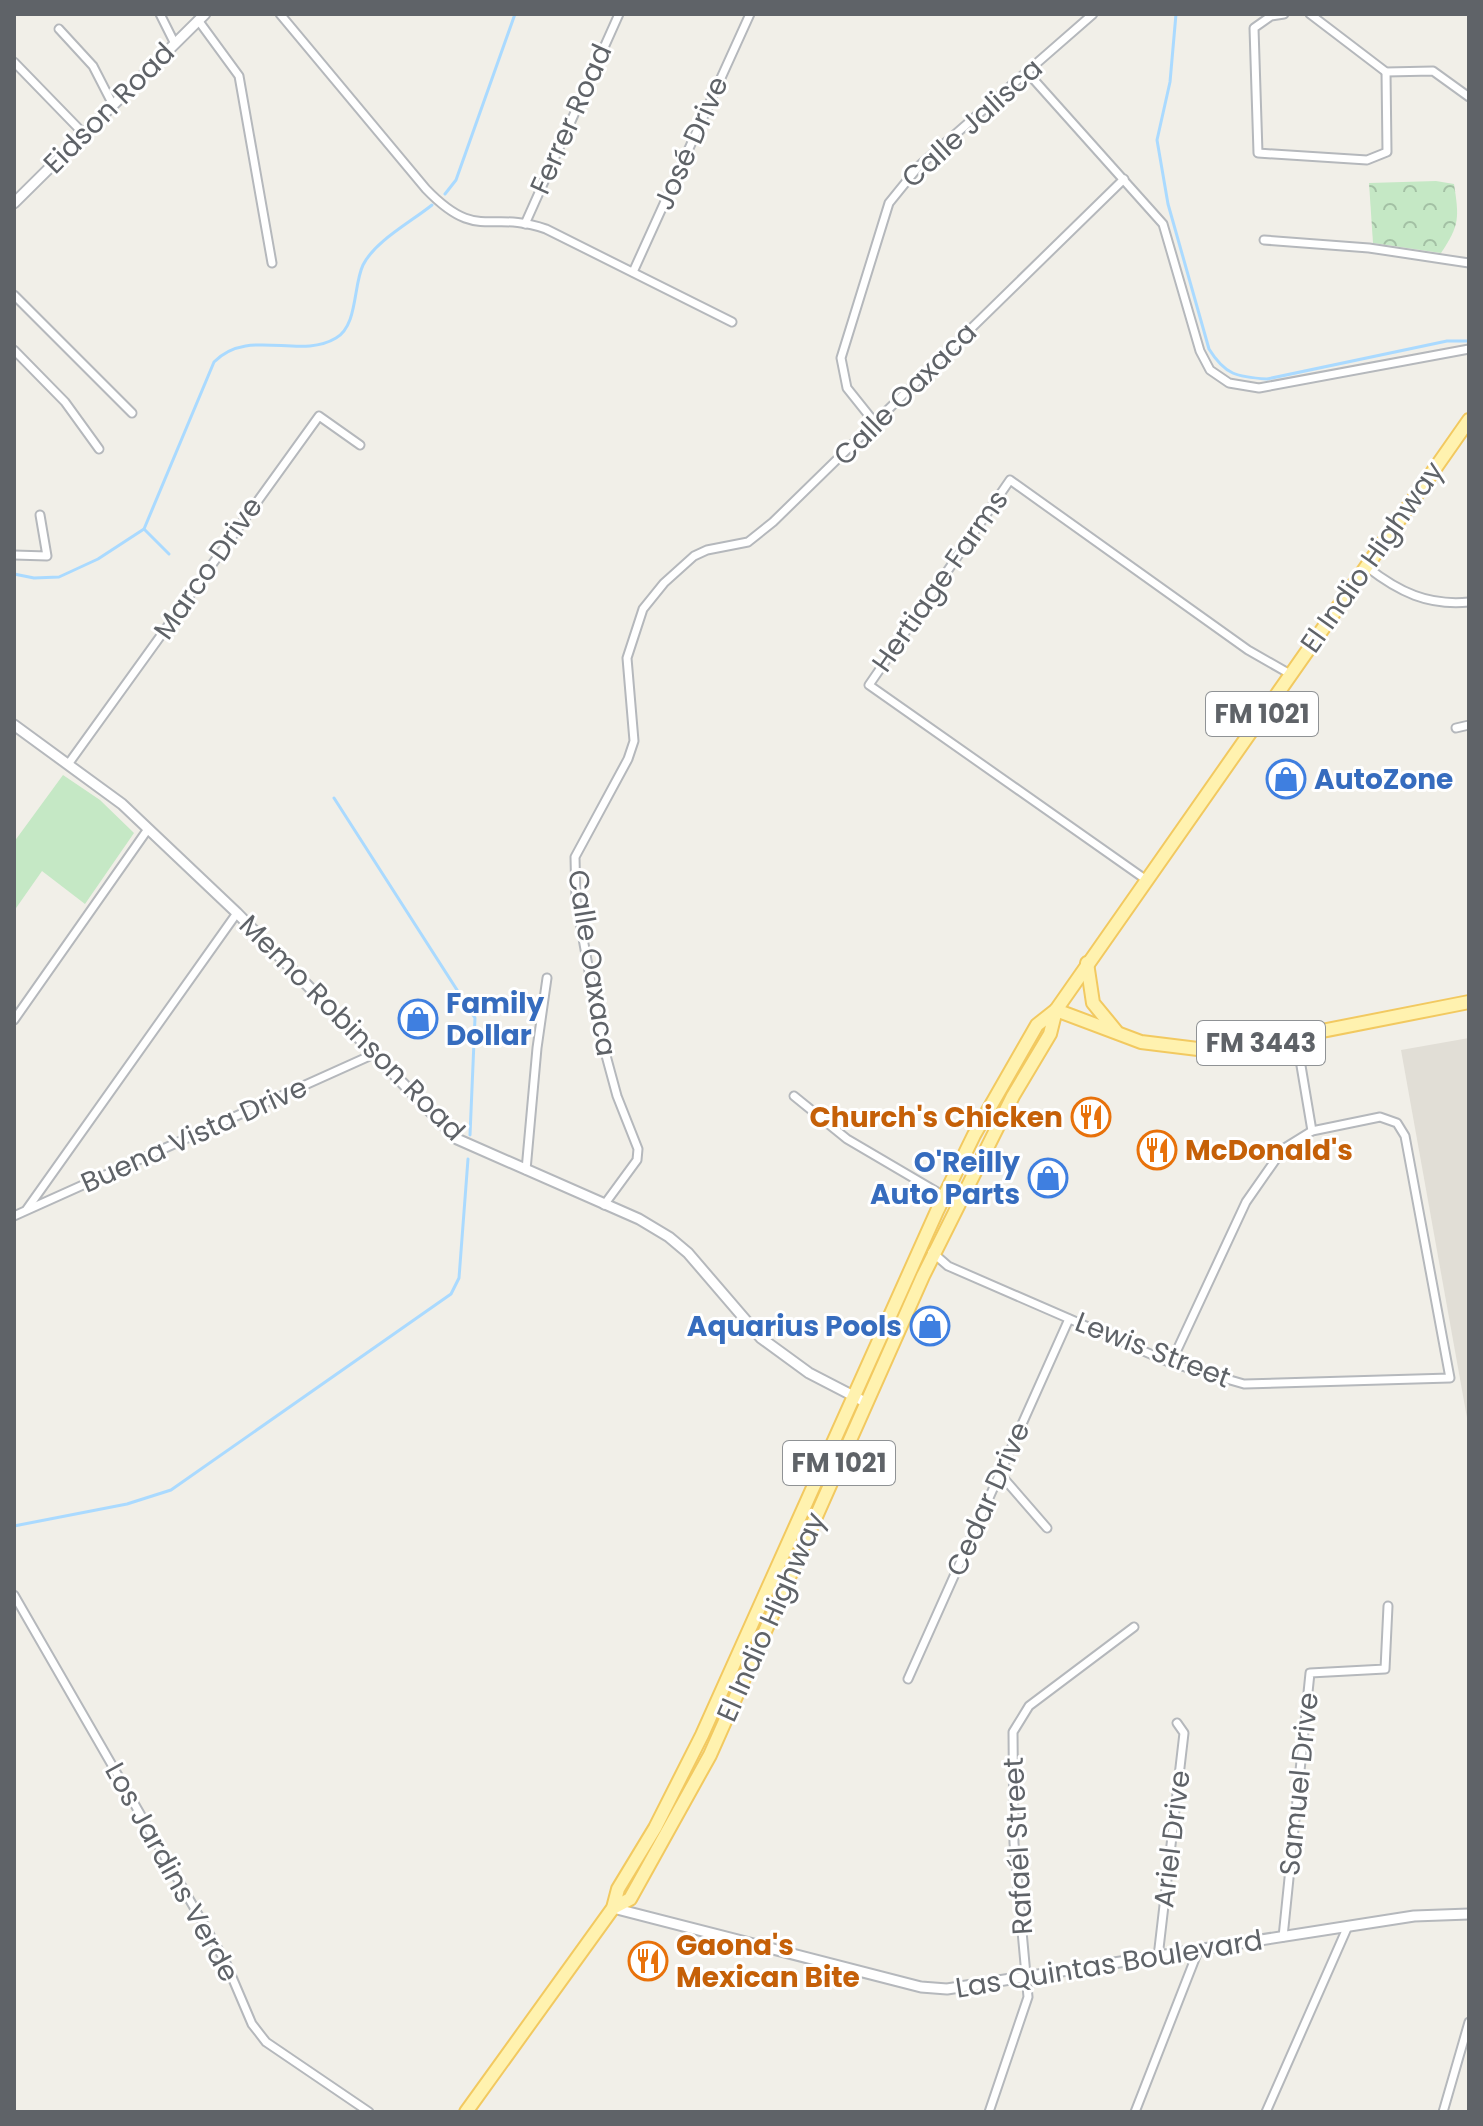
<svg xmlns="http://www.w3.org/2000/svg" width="1483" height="2126" viewBox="0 0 1483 2126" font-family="Poppins,sans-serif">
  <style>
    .education { fill: #e1ded6 }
    .grass { fill: #c5e8c5 }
    .park { fill: url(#park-crowns) }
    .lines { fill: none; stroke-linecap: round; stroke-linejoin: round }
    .stream { stroke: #aadaff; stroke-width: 3 }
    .minor-casing { stroke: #b5b8bc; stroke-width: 11 }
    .tertiary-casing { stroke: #b5b8bc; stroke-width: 13 }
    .primary-casing { stroke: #f2c960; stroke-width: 16 }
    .minor { stroke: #fff; stroke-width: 7 }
    .tertiary { stroke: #fff; stroke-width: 9 }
    .primary { stroke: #fff2af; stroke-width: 12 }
    .labels { text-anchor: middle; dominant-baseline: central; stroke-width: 6; stroke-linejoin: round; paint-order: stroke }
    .shield { fill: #fff; stroke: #8f9295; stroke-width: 2 }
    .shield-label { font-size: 26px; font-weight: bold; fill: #5f6368 }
    .street-label { font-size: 28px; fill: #5f6368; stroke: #fff }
    .shop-label { font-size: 28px; font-weight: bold; fill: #366cbe; stroke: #fff; text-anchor: start }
    .food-label { font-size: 28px; font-weight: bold; fill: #c56008; stroke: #fff; text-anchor: start }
  </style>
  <defs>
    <pattern id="park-crowns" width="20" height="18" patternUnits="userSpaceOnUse" patternTransform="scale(2)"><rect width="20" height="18" fill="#c5e8c5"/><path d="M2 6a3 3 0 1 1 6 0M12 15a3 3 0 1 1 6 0" fill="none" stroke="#a3c0a4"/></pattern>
  </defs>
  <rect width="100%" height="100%" fill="#f1efe8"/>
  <!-- education -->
  <polygon class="education" points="1469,1038 1469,1429 1401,1050"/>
  <!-- grass -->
  <polygon class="grass" points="63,775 100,800 134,833 85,904 42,871 14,911 14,842"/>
  <!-- park -->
  <path class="park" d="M1436,181L1454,184C1459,217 1460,225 1441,253L1373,243L1369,183Z"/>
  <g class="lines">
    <!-- stream -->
    <g class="stream">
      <path d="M1176,14L1170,82L1157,140L1168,204L1209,349C1225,375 1237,377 1267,379L1447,341H1469"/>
      <polyline points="445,194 456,180 515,14"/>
      <polyline points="144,529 169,554"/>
      <path d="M14,574L34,578L59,577L98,559L144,529L214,362C248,327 300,360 336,338C358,325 353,286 363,265C375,241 411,222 432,205"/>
      <polyline points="334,798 475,1018 470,1135"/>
      <polyline points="14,1526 127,1504 171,1490 451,1294 459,1278 468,1159"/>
    </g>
    <defs>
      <g id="minor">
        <polyline points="160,14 174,42"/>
        <path d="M280,14L426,189C478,243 489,209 546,229L732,322"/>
        <polyline points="1284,14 1271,16 1254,28 1258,153 1367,160 1387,152 1386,72"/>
        <polyline points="1310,14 1386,72 1433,71 1469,97"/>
        <polyline points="198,20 239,76 272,263"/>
        <polyline points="59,29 93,66 112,103"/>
        <polyline points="14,62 83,133"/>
        <polyline points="1027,72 1163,224 1200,351 1210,370 1229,383 1259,388 1469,349"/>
        <polyline points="525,224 619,14"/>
        <polyline points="1264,240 1369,248 1469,263"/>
        <polyline points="633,272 750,14"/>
        <polyline points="14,295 132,413"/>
        <polyline points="14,350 65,402 99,449"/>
        <polyline points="875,423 847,388 841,358 889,203 919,166 1093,14"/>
        <polyline points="14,555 47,556 40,515"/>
        <path d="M1367,567C1399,592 1428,606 1469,602"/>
        <polyline points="1456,728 1469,725"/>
        <polyline points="69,763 319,416 360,445"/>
        <polyline points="1145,879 869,685 1010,480 1248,650 1290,674"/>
        <polyline points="14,1020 148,829"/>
        <polyline points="1296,1036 1312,1131"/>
        <polyline points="794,1096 847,1139 944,1196"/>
        <polyline points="526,1170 537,1048 547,978"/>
        <polyline points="604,1205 637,1160 638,1149 617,1096 601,1037 576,900 575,857 628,759 634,741 627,658 643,609 664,583 694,556 707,550 748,542 773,522 1124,179"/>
        <polyline points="27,1209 237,913"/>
        <polyline points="14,1216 374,1054"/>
        <polyline points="932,1252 948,1266 1171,1363 1244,1384 1450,1378 1405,1136 1397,1123 1380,1117 1312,1131 1283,1149 1246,1202 1171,1363"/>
        <polyline points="1000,1474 1047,1528"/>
        <polyline points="14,1595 226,1963 252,2024 266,2042 369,2112"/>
        <polyline points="908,1679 1069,1319"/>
        <polyline points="1283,1937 1310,1673 1385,1669 1388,1606"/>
        <polyline points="1158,1957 1184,1733 1177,1723"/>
        <polyline points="989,2112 1028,1997 1014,1843 1013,1732 1029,1706 1134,1627"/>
        <polyline points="1135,2112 1198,1951"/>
        <polyline points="1266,2112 1348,1926"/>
        <polyline points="1443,2112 1469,2022"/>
      </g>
      <g id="tertiary">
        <polyline points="14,203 205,14"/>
        <polyline points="14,725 122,804 237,913 457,1139 639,1219 669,1237 688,1253 761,1338 809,1373 867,1403"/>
        <polyline points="613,1908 921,1987 947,1989 1414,1916 1469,1914"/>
      </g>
      <g id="primary">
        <polyline points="1087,963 1093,1003 1116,1031"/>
        <polyline points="1056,1010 1141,1042 1206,1050 1256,1044 1469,1002"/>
        <polyline points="613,1908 630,1899 710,1755 923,1276 1013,1096 1050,1034 1056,1010 1469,420"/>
        <polyline points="466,2112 613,1908 618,1889 655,1828 702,1735 937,1211 974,1135 1037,1025 1056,1010"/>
      </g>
    </defs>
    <!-- minor casing -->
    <use href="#minor" class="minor-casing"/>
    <!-- tertiary casing -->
    <use href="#tertiary" class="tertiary-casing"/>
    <!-- primary casing -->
    <use href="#primary" class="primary-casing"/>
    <!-- minor -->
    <use href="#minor" class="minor"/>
    <!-- tertiary -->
    <use href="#tertiary" class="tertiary"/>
    <!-- primary -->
    <use href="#primary" class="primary"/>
  </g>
  <!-- icons -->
  <defs>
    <symbol id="shop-ring" viewBox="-11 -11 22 22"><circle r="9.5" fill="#fff" stroke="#3f7fe0" stroke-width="1.5"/><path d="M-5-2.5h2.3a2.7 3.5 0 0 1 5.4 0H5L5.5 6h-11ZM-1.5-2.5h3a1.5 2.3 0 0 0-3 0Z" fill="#3f7fe0"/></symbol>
    <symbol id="restaurant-ring" viewBox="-11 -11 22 22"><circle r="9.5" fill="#fff" stroke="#e8710a" stroke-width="1.5"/><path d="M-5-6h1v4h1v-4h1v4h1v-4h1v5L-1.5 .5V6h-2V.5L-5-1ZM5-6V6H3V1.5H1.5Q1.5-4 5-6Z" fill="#e8710a"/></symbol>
  </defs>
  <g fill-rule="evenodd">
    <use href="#shop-ring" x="1264" y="757" width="44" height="44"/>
    <use href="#shop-ring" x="396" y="997" width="44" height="44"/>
    <use href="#restaurant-ring" x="1069" y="1095" width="44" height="44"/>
    <use href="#restaurant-ring" x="1135" y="1128" width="44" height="44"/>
    <use href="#shop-ring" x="1026" y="1156" width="44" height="44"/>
    <use href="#shop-ring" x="908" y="1304" width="44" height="44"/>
    <use href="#restaurant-ring" x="626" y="1939" width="44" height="44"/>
  </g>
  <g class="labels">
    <!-- shield labels -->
    <g class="shield">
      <rect x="1206" y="692" width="112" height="44" rx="6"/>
      <rect x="1197" y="1021" width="128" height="44" rx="6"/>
      <rect x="783" y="1441" width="112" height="44" rx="6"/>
    </g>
    <g class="shield-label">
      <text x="1262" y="714">FM 1021</text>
      <text x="1261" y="1043">FM 3443</text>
      <text x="839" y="1463">FM 1021</text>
    </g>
    <!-- street labels -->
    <g class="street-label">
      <text transform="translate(109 108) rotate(-45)">Eidson Road</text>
      <text transform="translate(571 119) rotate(-66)">Ferrer Road</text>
      <text transform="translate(972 123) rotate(-42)">Calle Jalisca</text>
      <text transform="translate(691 143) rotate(-66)">José Drive</text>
      <text transform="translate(905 394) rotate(-45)">Calle Oaxaca</text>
      <text transform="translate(1372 557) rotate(-55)">El Indio Highway</text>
      <text transform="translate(208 568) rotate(-55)">Marco Drive</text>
      <text transform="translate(940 581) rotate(-55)">Hertiage Farms</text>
      <text transform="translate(592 963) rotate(81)">Calle Oaxaca</text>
      <text transform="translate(352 1028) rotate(45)">Memo Robinson Road</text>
      <text transform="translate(194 1135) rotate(-24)">Buena Vista Drive</text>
      <text transform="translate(1153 1350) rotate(21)">Lewis Street</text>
      <text transform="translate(988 1499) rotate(-66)">Cedar Drive</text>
      <text transform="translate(771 1617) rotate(-66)">El Indio Highway</text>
      <text transform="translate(1299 1784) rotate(-84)">Samuel Drive</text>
      <text transform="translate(1172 1839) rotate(-83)">Ariel Drive</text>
      <text transform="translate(1018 1846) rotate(-93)">Rafaél Street</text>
      <text transform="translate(172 1872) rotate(61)">Los Jardins Verde</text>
      <text transform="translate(1109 1964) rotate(-9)">Las Quintas Boulevard</text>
    </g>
    <!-- shop labels -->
    <g class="shop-label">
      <text x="1314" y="779">AutoZone</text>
      <text x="446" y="1003">Family<tspan x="446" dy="32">Dollar</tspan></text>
      <text x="1020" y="1162" text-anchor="end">O'Reilly<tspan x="1020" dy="32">Auto Parts</tspan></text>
      <text x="902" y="1326" text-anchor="end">Aquarius Pools</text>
    </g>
    <!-- food labels -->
    <g class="food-label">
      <text x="1063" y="1117" text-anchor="end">Church's Chicken</text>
      <text x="1185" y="1150">McDonald's</text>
      <text x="676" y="1945">Gaona's<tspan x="676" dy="32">Mexican Bite</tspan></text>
    </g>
  </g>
  <!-- border -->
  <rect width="1483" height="2126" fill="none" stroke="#5f6368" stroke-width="32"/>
</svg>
